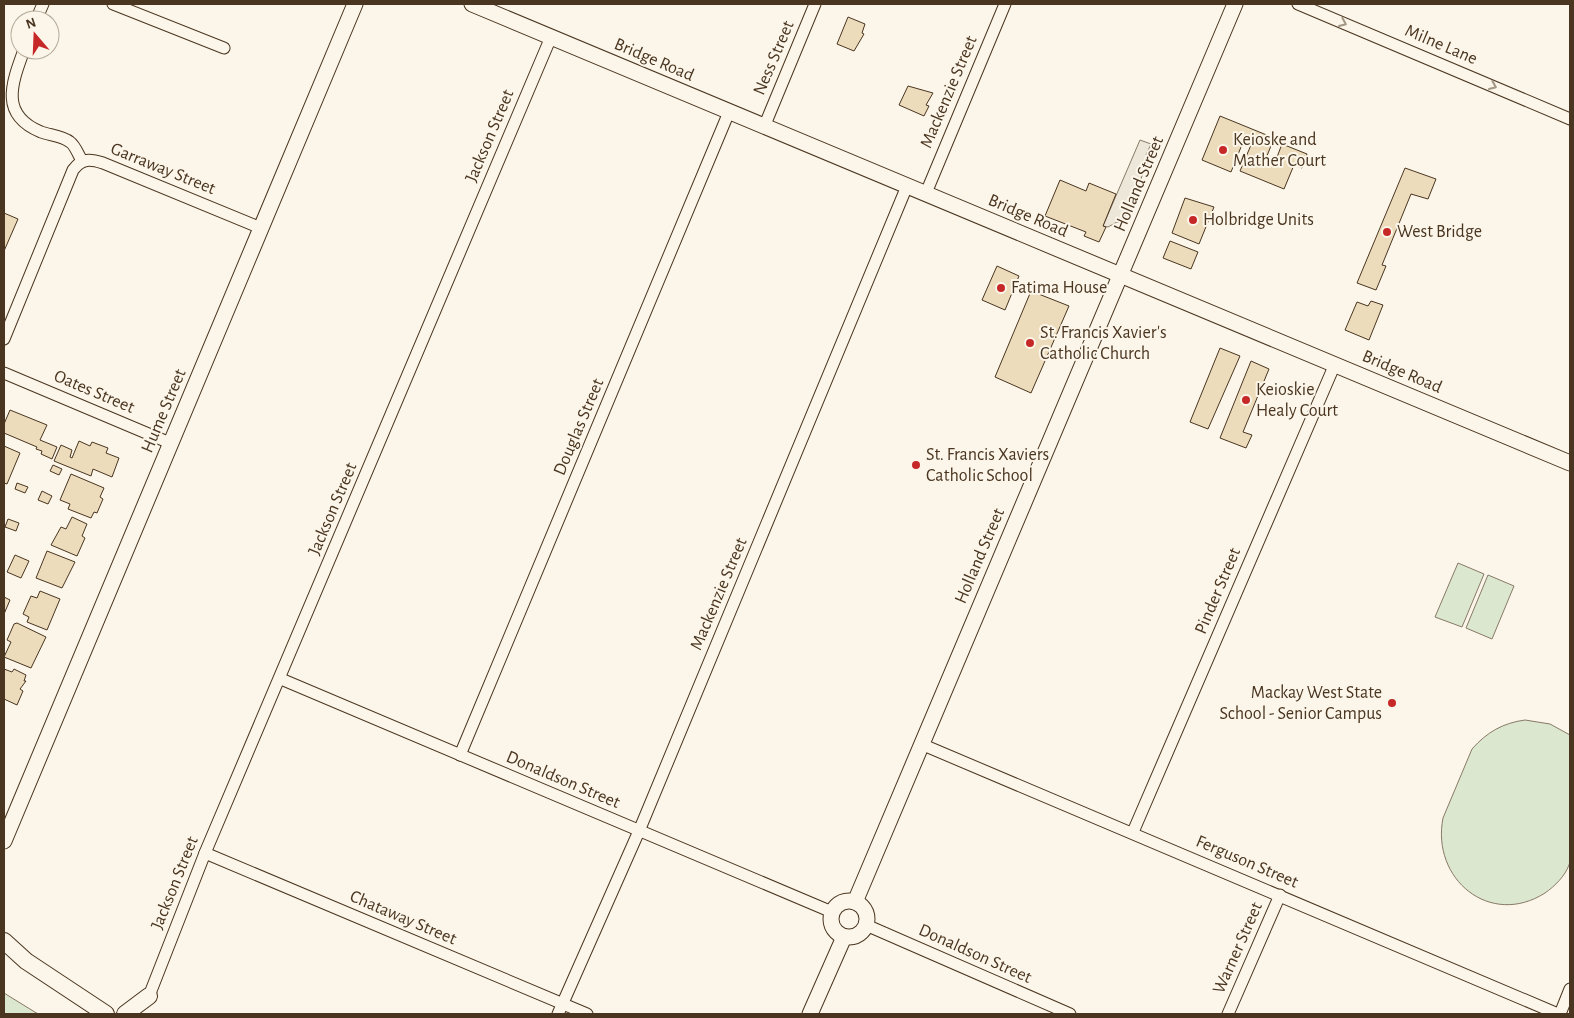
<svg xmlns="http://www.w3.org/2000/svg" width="1574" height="1018" viewBox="0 0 1574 1018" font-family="'Alegreya Sans',sans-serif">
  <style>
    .green { fill: #dce7d0; stroke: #887966 }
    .parking { fill: #ede7d9; stroke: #887966 }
    .building { fill: #ecdcbc; stroke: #4a3520 }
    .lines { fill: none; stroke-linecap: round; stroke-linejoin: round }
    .minor-casing { stroke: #4a3520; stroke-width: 13 }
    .tertiary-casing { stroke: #4a3520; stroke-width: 17 }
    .secondary-casing { stroke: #4a3520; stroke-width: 18 }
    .minor { stroke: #fbf6e9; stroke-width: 11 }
    .tertiary { stroke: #fbf6e9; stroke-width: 15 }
    .secondary { stroke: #fbf6e9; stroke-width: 16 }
    .oneway { stroke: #a29684 }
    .poi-dot { fill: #c62828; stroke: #fbf6e9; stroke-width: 2 }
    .labels { text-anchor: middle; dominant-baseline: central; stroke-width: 4; stroke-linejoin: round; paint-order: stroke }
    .street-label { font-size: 18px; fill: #4a3520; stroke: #fbf6e9 }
    .poi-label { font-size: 18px; fill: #4a3520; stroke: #fbf6e9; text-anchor: start }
  </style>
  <rect width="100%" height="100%" fill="#fbf6e9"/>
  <!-- green -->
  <g class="green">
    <polygon points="1458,563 1484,574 1462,627 1435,617"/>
    <polygon points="1488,575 1514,586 1492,639 1466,628"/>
    <path d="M1525,720L1550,724L1570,735C1570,767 1570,799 1570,830C1570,841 1573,855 1569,865C1565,876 1555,886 1545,893C1490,928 1431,879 1443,818L1472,749C1487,732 1503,723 1525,720Z"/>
    <polygon points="4,993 38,1014 4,1014"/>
  </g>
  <!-- parking -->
  <polygon class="parking" points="1140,140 1151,144 1146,155 1150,157 1122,224 1117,222 1108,227 1103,226"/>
  <!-- building -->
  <g class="building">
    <polygon points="848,17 865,24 862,33 864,34 854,51 837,44"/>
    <polygon points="908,86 933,93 926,105 929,106 924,116 899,105"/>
    <polygon points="1220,116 1274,138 1265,161 1274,165 1282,144 1307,154 1302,168 1294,165 1284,189 1240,171 1251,145 1243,142 1231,172 1202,160"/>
    <polygon points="1405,168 1436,179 1428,199 1411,194 1382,265 1386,266 1376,290 1357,283"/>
    <polygon points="1060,180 1086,191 1089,183 1116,194 1103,226 1106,227 1099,242 1084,236 1086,232 1045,216"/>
    <polygon points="1185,198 1214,207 1199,244 1172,233"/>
    <polygon points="4,213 18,219 4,251"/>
    <polygon points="1170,241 1198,252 1191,269 1163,258"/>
    <polygon points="997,266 1019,276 1005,310 982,300"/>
    <polygon points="1031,291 1069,306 1031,393 995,377"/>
    <polygon points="1371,301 1383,305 1369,340 1345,330 1357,302 1368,306"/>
    <polygon points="1220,348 1240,356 1208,429 1190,422"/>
    <polygon points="1251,361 1269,369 1243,432 1252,435 1246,448 1220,438"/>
    <polygon points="10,410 47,425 40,440 57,447 52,459 41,454 42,451 36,449 37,447 4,433 4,424"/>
    <polygon points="79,441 90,446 92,442 108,448 106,453 119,458 112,477 93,469 91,476 54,461 61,445 72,450 70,457 72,458"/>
    <polygon points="4,446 20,453 7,484 4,483"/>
    <polygon points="53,465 62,469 59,475 50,471"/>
    <polygon points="71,474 104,488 100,497 103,499 97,513 94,512 91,518 68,509 70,504 60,500"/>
    <polygon points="17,483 28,487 25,493 15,489"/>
    <polygon points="42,491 52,496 48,504 38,500"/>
    <polygon points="72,517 87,524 82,536 85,538 77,556 51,545 61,527 66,529"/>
    <polygon points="8,519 19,523 16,531 5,527"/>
    <polygon points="47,551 75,562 62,588 36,578"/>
    <polygon points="15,555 29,561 21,578 7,572"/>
    <polygon points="40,591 60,599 47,630 27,622 29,617 23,614 31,596 37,598"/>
    <polygon points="4,597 10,600 4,614"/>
    <polygon points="17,623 46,637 31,668 4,657 11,642 7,640 14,624"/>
    <polygon points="4,669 12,672 14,669 26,675 24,681 26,681 20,689 23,691 17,705 4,699"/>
  </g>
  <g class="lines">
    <defs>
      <g id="minor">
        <polyline points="113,4 224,48"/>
        <polyline points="1298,4 1570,119"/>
        <polyline points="36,20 43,4"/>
        <path d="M24,50C11,85 0,115 41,132C49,135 63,136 70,142C75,145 79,156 82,161"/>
        <polyline points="764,127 815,4"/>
        <polyline points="926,193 1005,4"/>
        <path d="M4,339L73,170C82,158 90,159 103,163L261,228"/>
        <polyline points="4,373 170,443"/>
        <polyline points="281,679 832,912"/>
        <polyline points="921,744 1558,1014"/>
        <polyline points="460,755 729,112"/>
        <polyline points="1133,832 1335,364"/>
        <polyline points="205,853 587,1014"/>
        <polyline points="866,925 1070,1014"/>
        <polyline points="149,996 205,853 551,37"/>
        <polyline points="558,1014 639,831 907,186"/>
        <polyline points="1228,1014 1280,895"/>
        <polyline points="1560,1014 1570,989"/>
      </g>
      <g id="tertiary">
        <polyline points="472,4 1570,463"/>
        <polyline points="4,841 355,4"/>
        <circle cx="849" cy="919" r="18"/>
        <polyline points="855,902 1235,4"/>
        <polyline points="810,1014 844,937"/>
      </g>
      <g id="secondary">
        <polyline points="4,941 26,961 106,1014"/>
        <polyline points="125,1014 149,996"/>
      </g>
    </defs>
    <!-- minor casing -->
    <use href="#minor" class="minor-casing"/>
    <!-- tertiary casing -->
    <use href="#tertiary" class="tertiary-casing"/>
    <!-- secondary casing -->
    <use href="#secondary" class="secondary-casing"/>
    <!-- minor -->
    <use href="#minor" class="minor"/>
    <!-- tertiary -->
    <use href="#tertiary" class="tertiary"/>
    <!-- secondary -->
    <use href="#secondary" class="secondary"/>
  </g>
  <!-- one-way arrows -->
  <defs><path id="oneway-chevron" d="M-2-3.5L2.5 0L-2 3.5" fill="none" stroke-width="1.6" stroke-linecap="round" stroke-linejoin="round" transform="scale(1.25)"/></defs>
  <g class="oneway">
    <use href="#oneway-chevron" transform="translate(1343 23) rotate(23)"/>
    <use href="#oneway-chevron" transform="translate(1493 86) rotate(23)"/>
  </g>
  <!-- markers -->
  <g class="poi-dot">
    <circle cx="1223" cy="150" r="5"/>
    <circle cx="1193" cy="220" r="5"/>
    <circle cx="1387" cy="232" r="5"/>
    <circle cx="1001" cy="288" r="5"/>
    <circle cx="1030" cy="343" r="5"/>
    <circle cx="1246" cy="400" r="5"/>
    <circle cx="916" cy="465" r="5"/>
    <circle cx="1392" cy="703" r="5"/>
  </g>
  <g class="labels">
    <!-- street labels -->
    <g class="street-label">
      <text transform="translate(1441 45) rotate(23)">Milne Lane</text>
      <text transform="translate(774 58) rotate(-67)">Ness Street</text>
      <text transform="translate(654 60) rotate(23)">Bridge Road</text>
      <text transform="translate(949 92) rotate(-67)">Mackenzie Street</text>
      <text transform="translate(490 136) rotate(-67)">Jackson Street</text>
      <text transform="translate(163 169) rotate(22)">Garraway Street</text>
      <text transform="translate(1139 184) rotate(-67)">Holland Street</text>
      <text transform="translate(1028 216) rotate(23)">Bridge Road</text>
      <text transform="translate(1402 372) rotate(23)">Bridge Road</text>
      <text transform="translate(94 392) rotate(23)">Oates Street</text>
      <text transform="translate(164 411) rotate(-67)">Hume Street</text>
      <text transform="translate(579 427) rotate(-67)">Douglas Street</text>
      <text transform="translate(333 509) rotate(-67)">Jackson Street</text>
      <text transform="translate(980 556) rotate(-67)">Holland Street</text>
      <text transform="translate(1218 591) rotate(-67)">Pinder Street</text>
      <text transform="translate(719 594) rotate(-67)">Mackenzie Street</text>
      <text transform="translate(563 780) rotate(23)">Donaldson Street</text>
      <text transform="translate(1247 862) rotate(23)">Ferguson Street</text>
      <text transform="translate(175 883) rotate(-68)">Jackson Street</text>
      <text transform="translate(403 918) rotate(23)">Chataway Street</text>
      <text transform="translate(1238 948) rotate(-66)">Warner Street</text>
      <text transform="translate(975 954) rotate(24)">Donaldson Street</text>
    </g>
    <!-- poi labels -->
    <g class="poi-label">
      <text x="1233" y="140">Keioske and<tspan x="1233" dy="21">Mather Court</tspan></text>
      <text x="1203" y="220">Holbridge Units</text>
      <text x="1397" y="232">West Bridge</text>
      <text x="1011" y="288">Fatima House</text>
      <text x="1040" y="333">St. Francis Xavier's<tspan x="1040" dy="21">Catholic Church</tspan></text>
      <text x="1256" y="390">Keioskie<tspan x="1256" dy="21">Healy Court</tspan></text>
      <text x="926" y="455">St. Francis Xaviers<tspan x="926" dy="21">Catholic School</tspan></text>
      <text x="1382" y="693" text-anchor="end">Mackay West State<tspan x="1382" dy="21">School - Senior Campus</tspan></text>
    </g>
  </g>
  <!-- border -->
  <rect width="1574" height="1018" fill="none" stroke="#4a3520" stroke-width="10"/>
  <!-- north arrow -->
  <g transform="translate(35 35) rotate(341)"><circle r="24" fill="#fbf6e9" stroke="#b4a999"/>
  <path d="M0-4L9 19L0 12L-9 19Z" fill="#c62828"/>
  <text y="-8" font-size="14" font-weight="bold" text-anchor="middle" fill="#4a3520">N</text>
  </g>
</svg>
